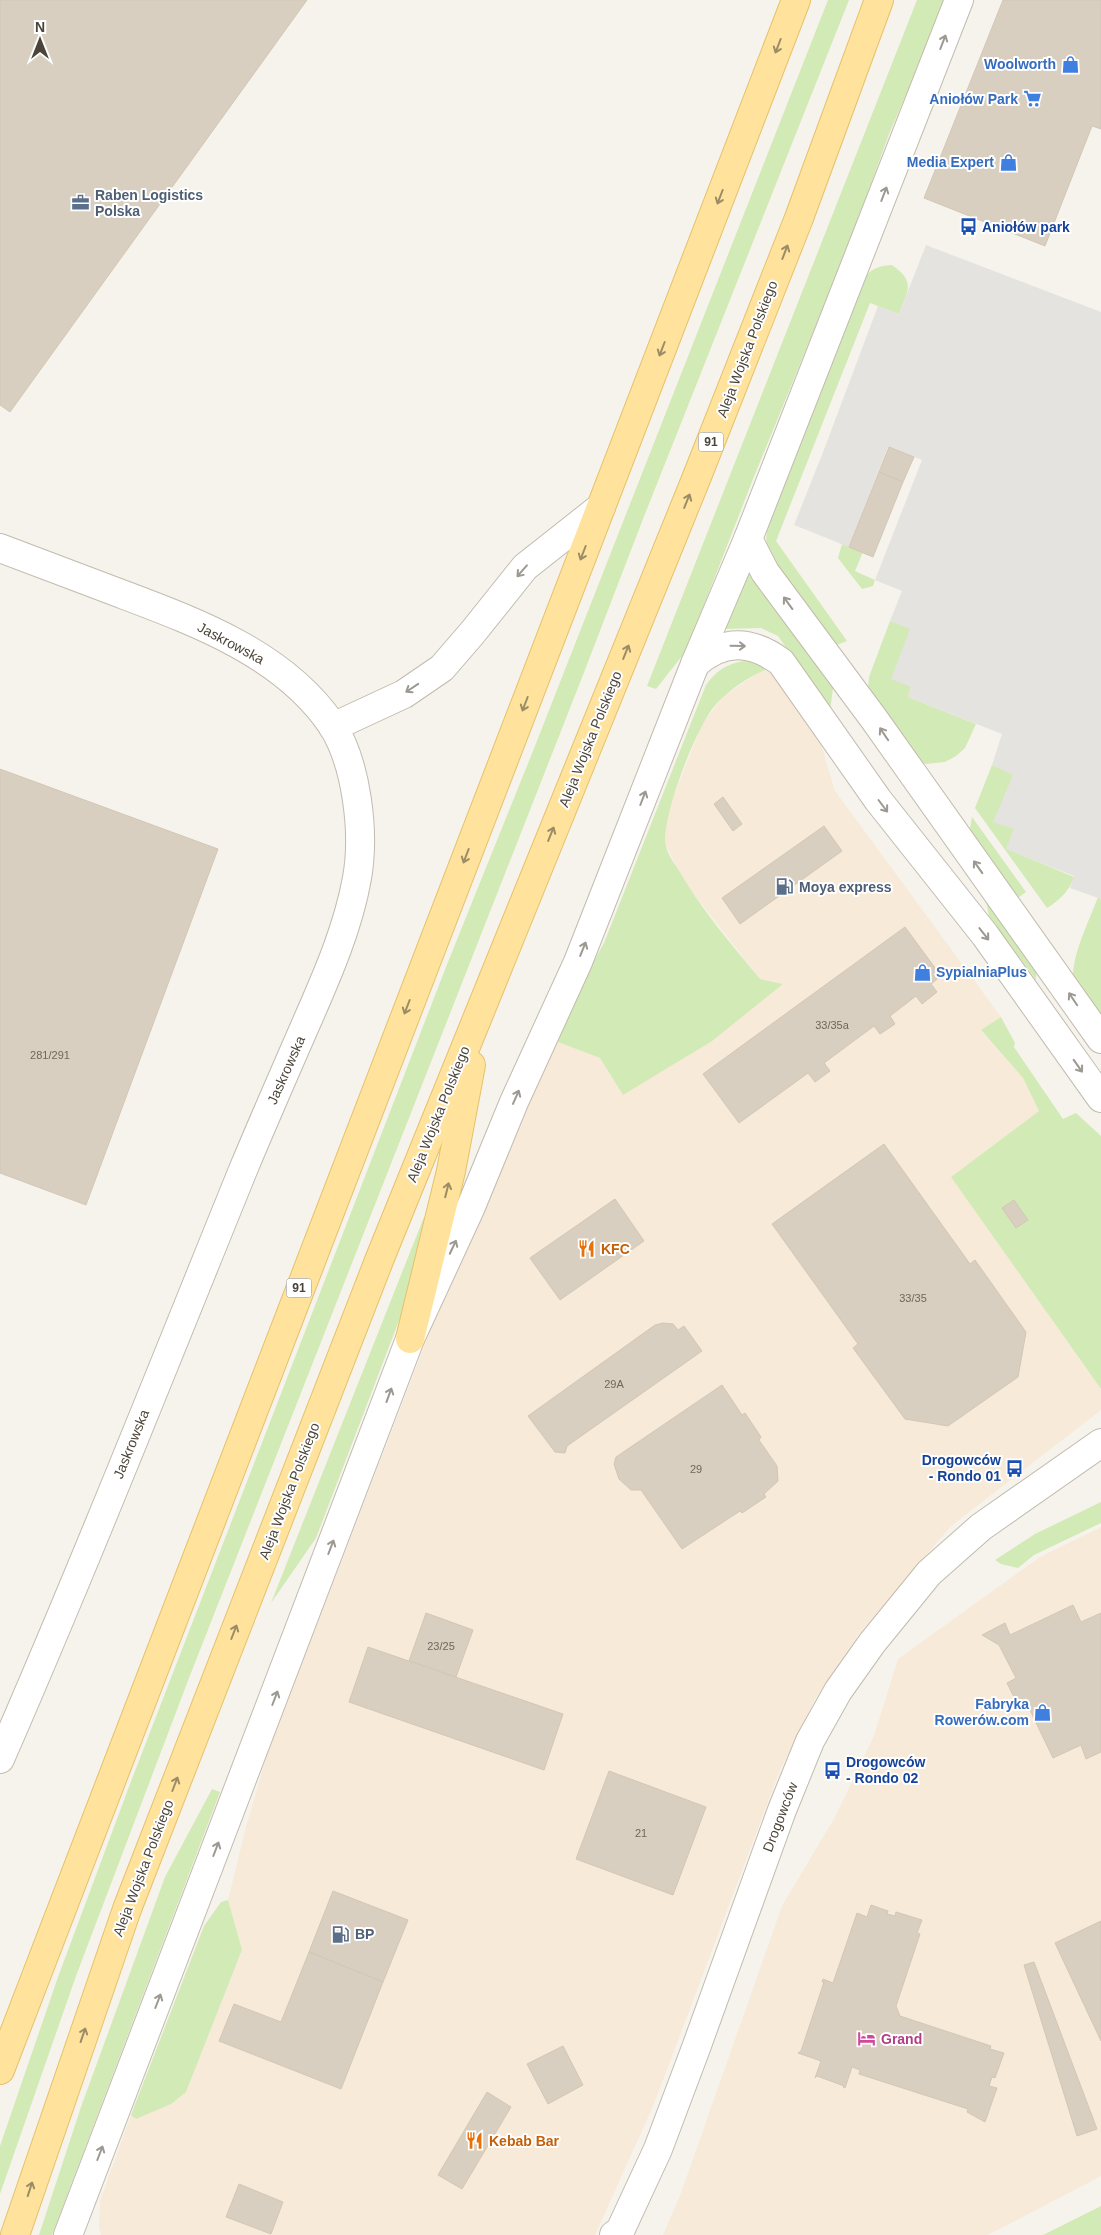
<svg xmlns="http://www.w3.org/2000/svg" width="1101" height="2235" viewBox="0 0 1101 2235" font-family="Arial,sans-serif">
  <style>
    .commercial { fill: #f7ead8 }
    .green { fill: #d2eab5 }
    .parking { fill: #e5e3e0 }
    .building { fill: #d8cfc1; stroke: #d3c7b4 }
    .lines { fill: none; stroke-linecap: round; stroke-linejoin: round }
    .street-casing { stroke: #c2bbae; stroke-width: 30 }
    .primary-casing { stroke: #e6c16a; stroke-width: 30 }
    .street { stroke: #fff; stroke-width: 28 }
    .primary { stroke: #ffe39c; stroke-width: 28 }
    .oneway { stroke: #9c9892 }
    .oneway2 { stroke: #9c8c66 }
    .labels { text-anchor: middle; dominant-baseline: central; stroke-width: 4; stroke-linejoin: round; paint-order: stroke }
    .number-label { font-size: 11px; fill: #6e675b }
    .shield { fill: #fff; stroke: #817c74; stroke-width: 1 }
    .shield-label { font-size: 12px; font-weight: bold; fill: #4b4439 }
    .shop-label { font-size: 14px; font-weight: bold; fill: #366cbe; stroke: #fff; text-anchor: end }
    .service-label { font-size: 14px; font-weight: bold; fill: #4e5e75; stroke: #fff; text-anchor: start }
    .transit-label { font-size: 14px; font-weight: bold; fill: #164399; stroke: #fff; text-anchor: start }
    .street-label { font-size: 14px; fill: #4b4439; stroke: #fff }
    .food-label { font-size: 14px; font-weight: bold; fill: #c56008; stroke: #fff; text-anchor: start }
    .hotel-label { font-size: 14px; font-weight: bold; fill: #b23c85; stroke: #fff; text-anchor: start }
  </style>
  <rect width="100%" height="100%" fill="#f6f3ec"/>
  <!-- commercial -->
  <g class="commercial">
    <polygon points="772,667 793,695 821,745 835,791 1001,1017 981,1031 1023,1078 1039,1111 951,1177 1101,1389 1101,1410 951,1526 858,1635 815,1699 780,1770 654,2104 595,2235 101,2235 99,2228 100,2201 131,2115 136,2119 186,2092 242,1951 228,1900 246,1827 266,1758 473,1219 550,1039 600,1058 623,1095 783,984 760,979 686,884 666,846 666,820 672,800 702,724 724,696 761,671"/>
    <polygon points="1101,1527 1101,2176 988,2235 663,2235 681,2193 782,1906 835,1817 874,1736 898,1659 1040,1557"/>
  </g>
  <!-- green -->
  <g class="green">
    <polygon points="828,0 849,0 643,519 583,675 189,1678 76,1976 0,2194 0,2146 58,1977 130,1784 446,967 533,751"/>
    <polygon points="917,0 947,0 889,134 850,242 755,474 686,651 656,689 647,686"/>
    <path d="M892,265C916,282 908,290 899,314L870,303L776,541L847,641L834,646L768,553L766,539L768,525L862,282C870,269 877,266 892,265Z"/>
    <polygon points="842,544 863,552 855,571 875,580 873,586 862,589 838,558"/>
    <polygon points="748,570 833,688 830,711 778,636 761,628 724,629"/>
    <polygon points="890,621 911,628 911,687 908,697 976,724 965,748 956,756 945,762 926,764 912,759 868,689 869,677"/>
    <path d="M744,661L758,662L772,667C751,675 728,690 713,708C696,729 660,819 666,846C667,853 674,863 678,869C701,909 731,944 760,979L783,984L712,1041L623,1095L600,1058L550,1039L604,943L706,685C716,671 726,664 744,661Z"/>
    <path d="M992,765L1013,774L1014,829L1007,849L1074,877C1069,891 1060,900 1047,908L975,808Z"/>
    <polygon points="972,817 1026,892 1015,900 972,842 970,829"/>
    <polygon points="984,891 1037,964 1036,980 989,916"/>
    <path d="M1098,897L1101,899V1025C1093,1012 1081,999 1075,986C1066,966 1091,917 1098,897Z"/>
    <polygon points="1001,1017 1015,1043 1014,1047 1063,1119 1076,1113 1101,1136 1101,1389 951,1177 1039,1111 1023,1078 981,1030"/>
    <polygon points="427,1216 403,1310 316,1538 271,1603 424,1217"/>
    <polygon points="1101,1502 1101,1523 1034,1555 1018,1568 1001,1564 995,1560 1035,1534"/>
    <polygon points="212,1789 220,1792 52,2235 39,2235 81,2107 165,1877"/>
    <polygon points="228,1900 242,1950 186,2092 171,2104 136,2119 131,2115 204,1926 221,1902"/>
    <polygon points="1101,2206 1101,2235 1043,2235"/>
  </g>
  <!-- parking -->
  <polygon class="parking" points="926,245 1101,312 1101,899 1070,888 1074,876 1006,849 1014,829 993,822 1013,775 992,765 1002,734 908,697 911,687 891,679 910,629 890,621 902,591 875,580 922,460 888,447 849,547 794,525 825,447 878,306 899,314"/>
  <!-- building -->
  <g class="building">
    <polygon points="0,0 307,0 10,412 0,405"/>
    <polygon points="1003,0 1101,0 1101,129 1092,126 1045,246 924,198"/>
    <polygon points="889,447 914,457 903,482 879,472"/>
    <polygon points="879,472 903,482 873,557 849,547"/>
    <polygon points="0,769 218,849 86,1205 0,1173"/>
    <polygon points="723,797 742,824 733,831 714,804"/>
    <polygon points="824,826 842,851 740,924 722,898"/>
    <polygon points="905,927 941,976 931,984 937,992 922,1004 916,996 890,1016 895,1024 880,1034 874,1026 824,1063 830,1071 815,1082 808,1073 739,1123 703,1074"/>
    <polygon points="884,1144 970,1264 975,1260 1026,1332 1018,1377 948,1426 905,1419 853,1348 858,1344 772,1224"/>
    <polygon points="615,1199 644,1241 560,1300 530,1258"/>
    <polygon points="1014,1200 1028,1220 1016,1228 1002,1208"/>
    <polygon points="663,1323 673,1324 678,1330 684,1326 702,1351 567,1446 565,1453 555,1452 528,1416 655,1325"/>
    <polygon points="722,1385 742,1415 745,1413 761,1437 759,1440 777,1466 778,1481 764,1494 766,1497 742,1513 740,1511 682,1549 641,1490 631,1490 619,1479 614,1464 616,1457"/>
    <polygon points="1073,1605 1081,1622 1101,1613 1101,1752 1086,1759 1081,1745 1053,1758 1029,1708 1014,1697 1007,1683 1016,1678 999,1645 982,1635 1005,1623 1010,1635"/>
    <polygon points="426,1613 473,1630 456,1677 409,1661"/>
    <polygon points="368,1647 563,1714 544,1770 349,1702"/>
    <polygon points="609,1771 706,1807 673,1895 576,1859"/>
    <polygon points="333,1891 408,1920 383,1982 309,1952"/>
    <polygon points="871,1905 888,1911 887,1914 895,1916 896,1912 922,1920 917,1933 920,1934 896,2006 900,2016 991,2046 990,2049 1004,2053 995,2078 992,2077 989,2086 997,2088 985,2122 967,2112 968,2109 859,2074 860,2070 852,2067 845,2088 843,2087 844,2086 817,2076 815,2078 821,2061 798,2053 801,2051 824,1982 822,1982 823,1979 833,1983 857,1913 867,1917"/>
    <polygon points="1101,1921 1101,2041 1055,1943"/>
    <polygon points="309,1952 383,1982 341,2089 219,2041 234,2004 281,2022"/>
    <polygon points="1034,1962 1097,2129 1077,2136 1024,1965"/>
    <polygon points="563,2046 583,2085 548,2104 527,2064"/>
    <polygon points="487,2092 511,2107 462,2189 438,2175"/>
    <polygon points="239,2184 283,2202 271,2234 226,2217"/>
  </g>
  <g class="lines">
    <defs>
      <g id="street">
        <polyline points="748,539 765,572 874,719 1101,1039"/>
        <path d="M0,548C40,563 79,578 119,593C196,622 284,654 332,725C357,764 365,833 357,878C348,929 326,978 305,1026C284,1074 263,1122 243,1170C163,1367 85,1564 0,1759"/>
        <path d="M695,664C723,639 751,640 781,662L878,800L985,935L1101,1098"/>
        <polyline points="333,727 404,694 442,668 473,632 525,567 601,507"/>
        <polyline points="68,2235 410,1339 470,1209 514,1102 578,962 695,664 748,539 959,0"/>
        <polyline points="614,2235 620,2231 658,2149 696,2048 782,1810 810,1741 838,1691 872,1643 929,1573 981,1527 1101,1443"/>
      </g>
      <g id="primary">
        <polyline points="410,1339 451,1171 471,1065"/>
        <polyline points="0,2070 796,0"/>
        <polyline points="15,2235 127,1909 380,1258 696,479 799,218 879,0"/>
      </g>
    </defs>
    <!-- street casing -->
    <use href="#street" class="street-casing"/>
    <!-- primary casing -->
    <use href="#primary" class="primary-casing"/>
    <!-- street -->
    <use href="#street" class="street"/>
    <!-- primary -->
    <use href="#primary" class="primary"/>
  </g>
  <!-- one-way arrows -->
  <defs><path id="oneway-shaft" d="M-6 0H5M1.5-3L5.5 0L1.5 3" fill="none" stroke-width="1.6" stroke-linecap="round" stroke-linejoin="round" transform="scale(1.25)"/></defs>
  <g class="oneway">
    <use href="#oneway-shaft" transform="translate(943 42) rotate(-69)"/>
    <use href="#oneway-shaft" transform="translate(884 194) rotate(-69)"/>
    <use href="#oneway-shaft" transform="translate(522 571) rotate(131)"/>
    <use href="#oneway-shaft" transform="translate(788 603) rotate(-126)"/>
    <use href="#oneway-shaft" transform="translate(738 646) rotate(1)"/>
    <use href="#oneway-shaft" transform="translate(412 688) rotate(146)"/>
    <use href="#oneway-shaft" transform="translate(884 734) rotate(-124)"/>
    <use href="#oneway-shaft" transform="translate(643 798) rotate(-69)"/>
    <use href="#oneway-shaft" transform="translate(883 806) rotate(53)"/>
    <use href="#oneway-shaft" transform="translate(978 867) rotate(-125)"/>
    <use href="#oneway-shaft" transform="translate(984 934) rotate(52)"/>
    <use href="#oneway-shaft" transform="translate(583 949) rotate(-68)"/>
    <use href="#oneway-shaft" transform="translate(1073 999) rotate(-124)"/>
    <use href="#oneway-shaft" transform="translate(1078 1066) rotate(55)"/>
    <use href="#oneway-shaft" transform="translate(516 1097) rotate(-66)"/>
    <use href="#oneway-shaft" transform="translate(453 1247) rotate(-65)"/>
    <use href="#oneway-shaft" transform="translate(389 1395) rotate(-70)"/>
    <use href="#oneway-shaft" transform="translate(331 1547) rotate(-69)"/>
    <use href="#oneway-shaft" transform="translate(275 1698) rotate(-69)"/>
    <use href="#oneway-shaft" transform="translate(216 1849) rotate(-69)"/>
    <use href="#oneway-shaft" transform="translate(158 2001) rotate(-69)"/>
    <use href="#oneway-shaft" transform="translate(100 2153) rotate(-69)"/>
  </g>
  <g class="oneway2">
    <use href="#oneway-shaft" transform="translate(778 46) rotate(111)"/>
    <use href="#oneway-shaft" transform="translate(720 197) rotate(111)"/>
    <use href="#oneway-shaft" transform="translate(785 252) rotate(-69)"/>
    <use href="#oneway-shaft" transform="translate(662 349) rotate(111)"/>
    <use href="#oneway-shaft" transform="translate(687 501) rotate(-68)"/>
    <use href="#oneway-shaft" transform="translate(583 553) rotate(111)"/>
    <use href="#oneway-shaft" transform="translate(626 652) rotate(-68)"/>
    <use href="#oneway-shaft" transform="translate(525 704) rotate(111)"/>
    <use href="#oneway-shaft" transform="translate(551 834) rotate(-68)"/>
    <use href="#oneway-shaft" transform="translate(466 856) rotate(111)"/>
    <use href="#oneway-shaft" transform="translate(407 1007) rotate(111)"/>
    <use href="#oneway-shaft" transform="translate(447 1190) rotate(-76)"/>
    <use href="#oneway-shaft" transform="translate(234 1632) rotate(-69)"/>
    <use href="#oneway-shaft" transform="translate(175 1784) rotate(-69)"/>
    <use href="#oneway-shaft" transform="translate(83 2035) rotate(-71)"/>
    <use href="#oneway-shaft" transform="translate(30 2189) rotate(-72)"/>
  </g>
  <!-- icons -->
  <defs>
    <symbol id="shop-bare" viewBox="-9 -9 18 18"><path d="M-5-2.5h2.3a2.7 3.5 0 0 1 5.4 0H5L5.5 6h-11ZM-1.5-2.5h3a1.5 2.3 0 0 0-3 0Z" fill="#3f7fe0" stroke="#fff" stroke-width="2.5" paint-order="stroke"/></symbol>
    <symbol id="supermarket-bare" viewBox="-9 -9 18 18"><path d="M-6-5.5h2.5l.6 2H6L4.5 2H-2.5L-4.4-4H-6ZM-1.5 3.2a1.3 1.3 0 1 0 .1 0ZM3 3.2a1.3 1.3 0 1 0 .1 0Z" fill="#3f7fe0" stroke="#fff" stroke-width="2.5" paint-order="stroke"/></symbol>
    <symbol id="office-bare" viewBox="-9 -9 18 18"><path d="M-6-3h4V-5.5h4V-3h4V5H-6ZM-1-4.5V-3h2v-1.5ZM-6 0V1H6V0Z" fill="#5c6f8a" stroke="#fff" stroke-width="2.5" paint-order="stroke"/></symbol>
    <symbol id="bus-bare" viewBox="-9 -9 18 18"><path d="M-5-6H5V4H4V6H2V4H-2V6H-4V4H-5ZM-3.5-4V0h7V-4ZM-3.5 1.2v1.5H-2V1.2ZM2 1.2v1.5H3.5V1.2Z" fill="#1a4fb4" stroke="#fff" stroke-width="2.5" paint-order="stroke"/></symbol>
    <symbol id="fuel-bare" viewBox="-9 -9 18 18"><path d="M-5.5-6h7V0h2V4h1.3V-2.5L3-4.5l.8-.8L6-3V5H2.5V1h-1V6h-7ZM-4.2-4.7v3.2H.2V-4.7Z" fill="#5c6f8a" stroke="#fff" stroke-width="2.5" paint-order="stroke"/></symbol>
    <symbol id="restaurant-bare" viewBox="-9 -9 18 18"><path d="M-5-6h1v4h1v-4h1v4h1v-4h1v5L-1.5 .5V6h-2V.5L-5-1ZM5-6V6H3V1.5H1.5Q1.5-4 5-6Z" fill="#e8710a" stroke="#fff" stroke-width="2.5" paint-order="stroke"/></symbol>
    <symbol id="hotel-bare" viewBox="-9 -9 18 18"><path d="M-6-4.5h1.5V1H6V5H4.5V3h-9V5H-6ZM-4 0a1.8 1.8 0 1 1 3.6 0ZM.5 0V-2.5h3Q6-2.5 6 0Z" fill="#d1479c" stroke="#fff" stroke-width="2.5" paint-order="stroke"/></symbol>
  </defs>
  <g fill-rule="evenodd">
    <use href="#shop-bare" x="1058" y="52" width="25" height="25"/>
    <use href="#supermarket-bare" x="1020" y="86" width="25" height="25"/>
    <use href="#shop-bare" x="996" y="150" width="25" height="25"/>
    <use href="#office-bare" x="68" y="190" width="25" height="25"/>
    <use href="#bus-bare" x="956" y="214" width="25" height="25"/>
    <use href="#fuel-bare" x="772" y="874" width="25" height="25"/>
    <use href="#shop-bare" x="910" y="960" width="25" height="25"/>
    <use href="#restaurant-bare" x="574" y="1236" width="25" height="25"/>
    <use href="#bus-bare" x="1002" y="1456" width="25" height="25"/>
    <use href="#shop-bare" x="1030" y="1700" width="25" height="25"/>
    <use href="#bus-bare" x="820" y="1758" width="25" height="25"/>
    <use href="#fuel-bare" x="328" y="1922" width="25" height="25"/>
    <use href="#hotel-bare" x="854" y="2026" width="25" height="25"/>
    <use href="#restaurant-bare" x="462" y="2128" width="25" height="25"/>
  </g>
  <g class="labels">
    <!-- number labels -->
    <g class="number-label">
      <text x="832" y="1025">33/35a</text>
      <text x="50" y="1055">281/291</text>
      <text x="913" y="1298">33/35</text>
      <text x="614" y="1384">29A</text>
      <text x="696" y="1469">29</text>
      <text x="441" y="1646">23/25</text>
      <text x="641" y="1833">21</text>
    </g>
    <!-- shield labels -->
    <g class="shield">
      <rect x="698.5" y="432.5" width="25" height="19" rx="4"/>
      <rect x="286.5" y="1278.5" width="25" height="19" rx="4"/>
    </g>
    <g class="shield-label">
      <text x="711" y="442">91</text>
      <text x="299" y="1288">91</text>
    </g>
    <!-- shop labels -->
    <g class="shop-label">
      <text x="1056" y="64">Woolworth</text>
      <text x="1018" y="99">Aniołów Park</text>
      <text x="994" y="162">Media Expert</text>
      <text x="936" y="972" text-anchor="start">SypialniaPlus</text>
      <text x="1029" y="1704">Fabryka<tspan x="1029" dy="16">Rowerów.com</tspan></text>
    </g>
    <!-- service labels -->
    <g class="service-label">
      <text x="95" y="195">Raben Logistics<tspan x="95" dy="16">Polska</tspan></text>
      <text x="799" y="887">Moya express</text>
      <text x="355" y="1934">BP</text>
    </g>
    <!-- transit labels -->
    <g class="transit-label">
      <text x="982" y="227">Aniołów park</text>
      <text x="1001" y="1460" text-anchor="end">Drogowców<tspan x="1001" dy="16">- Rondo 01</tspan></text>
      <text x="846" y="1762">Drogowców<tspan x="846" dy="16">- Rondo 02</tspan></text>
    </g>
    <!-- street labels -->
    <g class="street-label">
      <text transform="translate(747 349) rotate(-69)">Aleja Wojska Polskiego</text>
      <text transform="translate(231 643) rotate(28)">Jaskrowska</text>
      <text transform="translate(590 739) rotate(-68)">Aleja Wojska Polskiego</text>
      <text transform="translate(286 1070) rotate(-66)">Jaskrowska</text>
      <text transform="translate(438 1114) rotate(-68)">Aleja Wojska Polskiego</text>
      <text transform="translate(131 1444) rotate(-68)">Jaskrowska</text>
      <text transform="translate(289 1491) rotate(-69)">Aleja Wojska Polskiego</text>
      <text transform="translate(780 1817) rotate(-69)">Drogowców</text>
      <text transform="translate(143 1868) rotate(-69)">Aleja Wojska Polskiego</text>
    </g>
    <!-- food labels -->
    <g class="food-label">
      <text x="601" y="1249">KFC</text>
      <text x="489" y="2141">Kebab Bar</text>
    </g>
    <!-- hotel labels -->
    <g class="hotel-label">
      <text x="881" y="2039">Grand</text>
    </g>
  </g>
  <!-- north arrow -->
  <g transform="translate(40 40)" stroke="#ffffff" stroke-width="4" paint-order="stroke">
  <path d="M0-4L9 19L0 12L-9 19Z" fill="#4b4439"/>
  <text y="-8" font-size="14" font-weight="bold" text-anchor="middle" fill="#4b4439">N</text>
  </g>
</svg>
